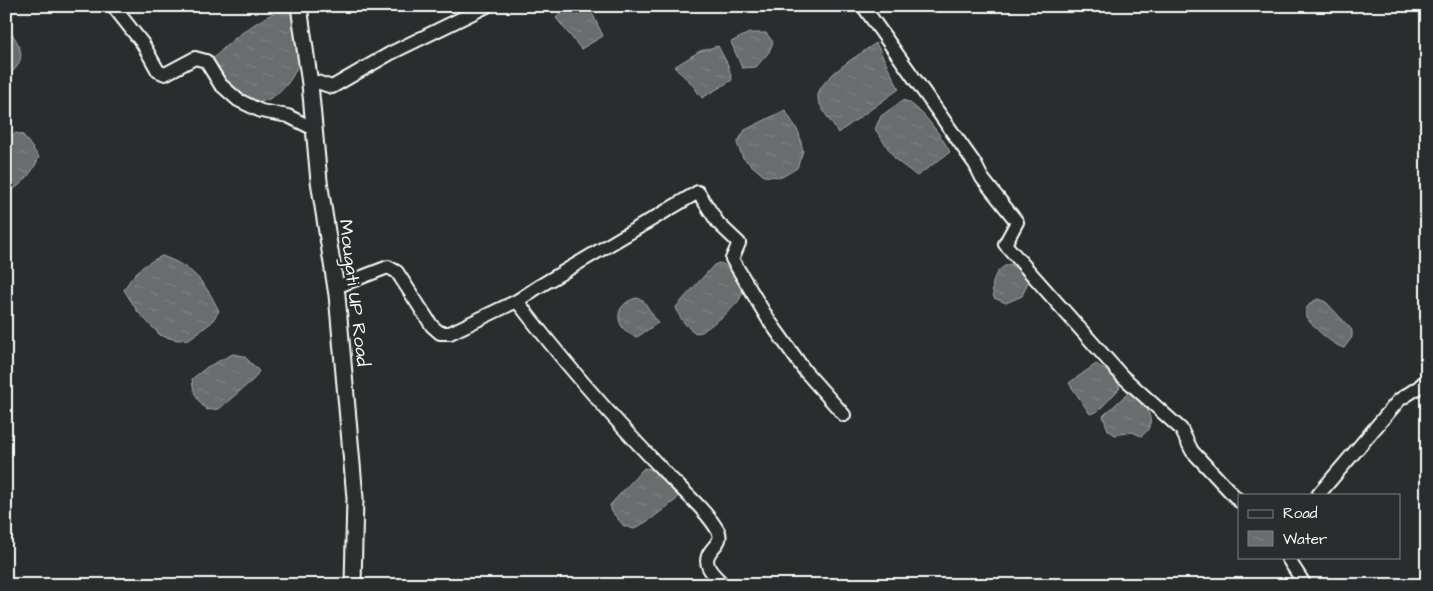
<svg xmlns="http://www.w3.org/2000/svg" width="1433" height="591" viewBox="0 0 1433 591" font-family="'Architects Daughter',sans-serif">
  <style>
    .water { fill: url(#water-ripples); stroke: #a6a7a7 }
    .lines { fill: none; stroke-linecap: round; stroke-linejoin: round }
    .minor-casing { stroke: #fff; stroke-width: 16 }
    .tertiary-casing { stroke: #fff; stroke-width: 19 }
    .minor { stroke: #2a2d2e; stroke-width: 12 }
    .tertiary { stroke: #2a2d2e; stroke-width: 15 }
    .labels { text-anchor: middle; dominant-baseline: central; stroke-width: 4.5; stroke-linejoin: round; paint-order: stroke }
    .street-label { font-size: 19px; fill: #fff; stroke: #2a2d2e }
  </style>
  <defs>
    <pattern id="water-ripples" width="26" height="14" patternUnits="userSpaceOnUse" patternTransform="scale(1.25)"><rect width="26" height="14" fill="#6a6c6d"/><path d="M2 4q2-2 4 0t4 0M15 11q2-2 4 0t4 0" fill="none" stroke="#808283"/></pattern>
  </defs>
  <rect width="100%" height="100%" fill="#2a2d2e"/>
  <filter id="ink" filterUnits="userSpaceOnUse"><feTurbulence type="fractalNoise" baseFrequency=".02" numOctaves="2"/><feDisplacementMap in="SourceGraphic" scale="10" xChannelSelector="R" yChannelSelector="G"/><feConvolveMatrix kernelMatrix="1 2 1 2 8 2 1 2 1" color-interpolation-filters="sRGB"/></filter>
  <g filter="url(#ink)">
    <!-- water -->
    <g class="water">
      <polygon points="567,6 586,6 593,15 603,36 581,49 556,18"/>
      <path d="M286,8L293,9C293,25 301,43 299,59C296,82 265,114 241,99C236,95 219,72 214,66L213,59C231,39 261,17 286,8Z"/>
      <path d="M6,26C21,45 30,60 6,77Z"/>
      <polygon points="749,33 766,33 773,42 769,52 756,67 742,68 731,42"/>
      <path d="M876,43L899,89L838,133C834,126 819,106 818,99C815,80 862,53 876,43Z"/>
      <polygon points="718,46 728,65 732,80 702,98 691,83 674,67 700,51"/>
      <path d="M903,100C918,103 943,138 950,152L917,176L896,160L875,129L881,116Z"/>
      <polygon points="785,110 799,133 803,151 797,168 782,177 764,176 743,158 737,143 745,130"/>
      <path d="M16,133L23,135L39,157C34,170 23,185 10,191L6,189V139Z"/>
      <path d="M162,256C193,267 205,282 219,311L211,323L189,339L178,340L165,337L160,335L138,312L124,290C133,273 144,264 162,256Z"/>
      <path d="M719,263C727,264 729,270 734,276C736,280 741,284 742,289C745,304 713,323 702,332L696,333C687,328 678,317 676,307L714,265Z"/>
      <path d="M1009,264L1018,267L1029,280L1022,296L1006,303L994,298C990,283 994,270 1009,264Z"/>
      <path d="M636,298L643,300L658,323L637,337C615,331 611,305 636,298Z"/>
      <path d="M1318,299L1326,302L1352,330V337L1344,348C1332,345 1313,327 1306,317C1304,308 1310,302 1318,299Z"/>
      <path d="M233,354L244,356L259,371L254,379L219,409L207,410C197,401 193,392 192,379L207,367Z"/>
      <polygon points="1096,364 1114,376 1120,388 1098,411 1090,414 1069,383"/>
      <path d="M1129,392C1145,400 1161,424 1141,436L1132,432L1115,435L1108,430L1103,416Z"/>
      <polygon points="644,468 651,469 677,492 678,496 676,500 651,519 634,529 624,526 612,512 610,505"/>
    </g>
    <g class="lines">
      <defs>
        <g id="minor">
          <polyline points="113,6 143,44 158,71 165,74 195,58 206,61 220,84 238,100 261,111 288,116 314,129"/>
          <polyline points="863,6 975,164 982,178 1017,222 1005,244 1122,376 1181,429 1192,451 1239,501"/>
          <polyline points="310,84 317,82 332,87 391,53 487,6"/>
          <polyline points="336,287 388,267 397,272 432,326 440,333 450,333 517,301 538,287 698,192 718,223 739,243 732,259 768,319 805,371 844,415"/>
          <path d="M517,301C561,359 609,414 659,466C677,486 705,508 718,531C726,545 700,550 709,568C712,574 719,580 724,585"/>
          <polyline points="1318,495 1399,400 1419,387 1427,379"/>
          <polyline points="1287,557 1305,585"/>
        </g>
        <polyline id="tertiary" points="299,6 310,84 319,181 337,295 355,498 353,585"/>
      </defs>
      <!-- minor casing -->
      <use href="#minor" class="minor-casing"/>
      <!-- tertiary casing -->
      <use href="#tertiary" class="tertiary-casing"/>
      <!-- minor -->
      <use href="#minor" class="minor"/>
      <!-- tertiary -->
      <use href="#tertiary" class="tertiary"/>
    </g>
  </g>
  <g class="labels">
    <!-- street labels -->
    <g class="street-label">
      <text transform="translate(354 293) rotate(83)">Mougati UP Road</text>
    </g>
  </g>
  <!-- margin -->
  <rect width="1433" height="591" fill="none" stroke="#2a2d2e" stroke-width="25"/>
  <rect x="12" y="12" width="1408" height="566" fill="none" stroke="#fff" stroke-width="2" filter="url(#ink)"/>
  <!-- legend -->
  <rect x="1238" y="494" width="162" height="65" fill="#2a2d2e" stroke="#7f8182"/>
  <rect x="1248" y="510" width="25" height="8" fill="#2a2d2e" stroke="#7f8182"/>
  <text x="1283" y="518" font-size="15" fill="#ffffff">Road</text>
  <rect x="1248" y="531" width="25" height="15" fill="url(#water-ripples)" stroke="#7f8182"/>
  <text x="1283" y="544" font-size="15" fill="#ffffff">Water</text>
</svg>
